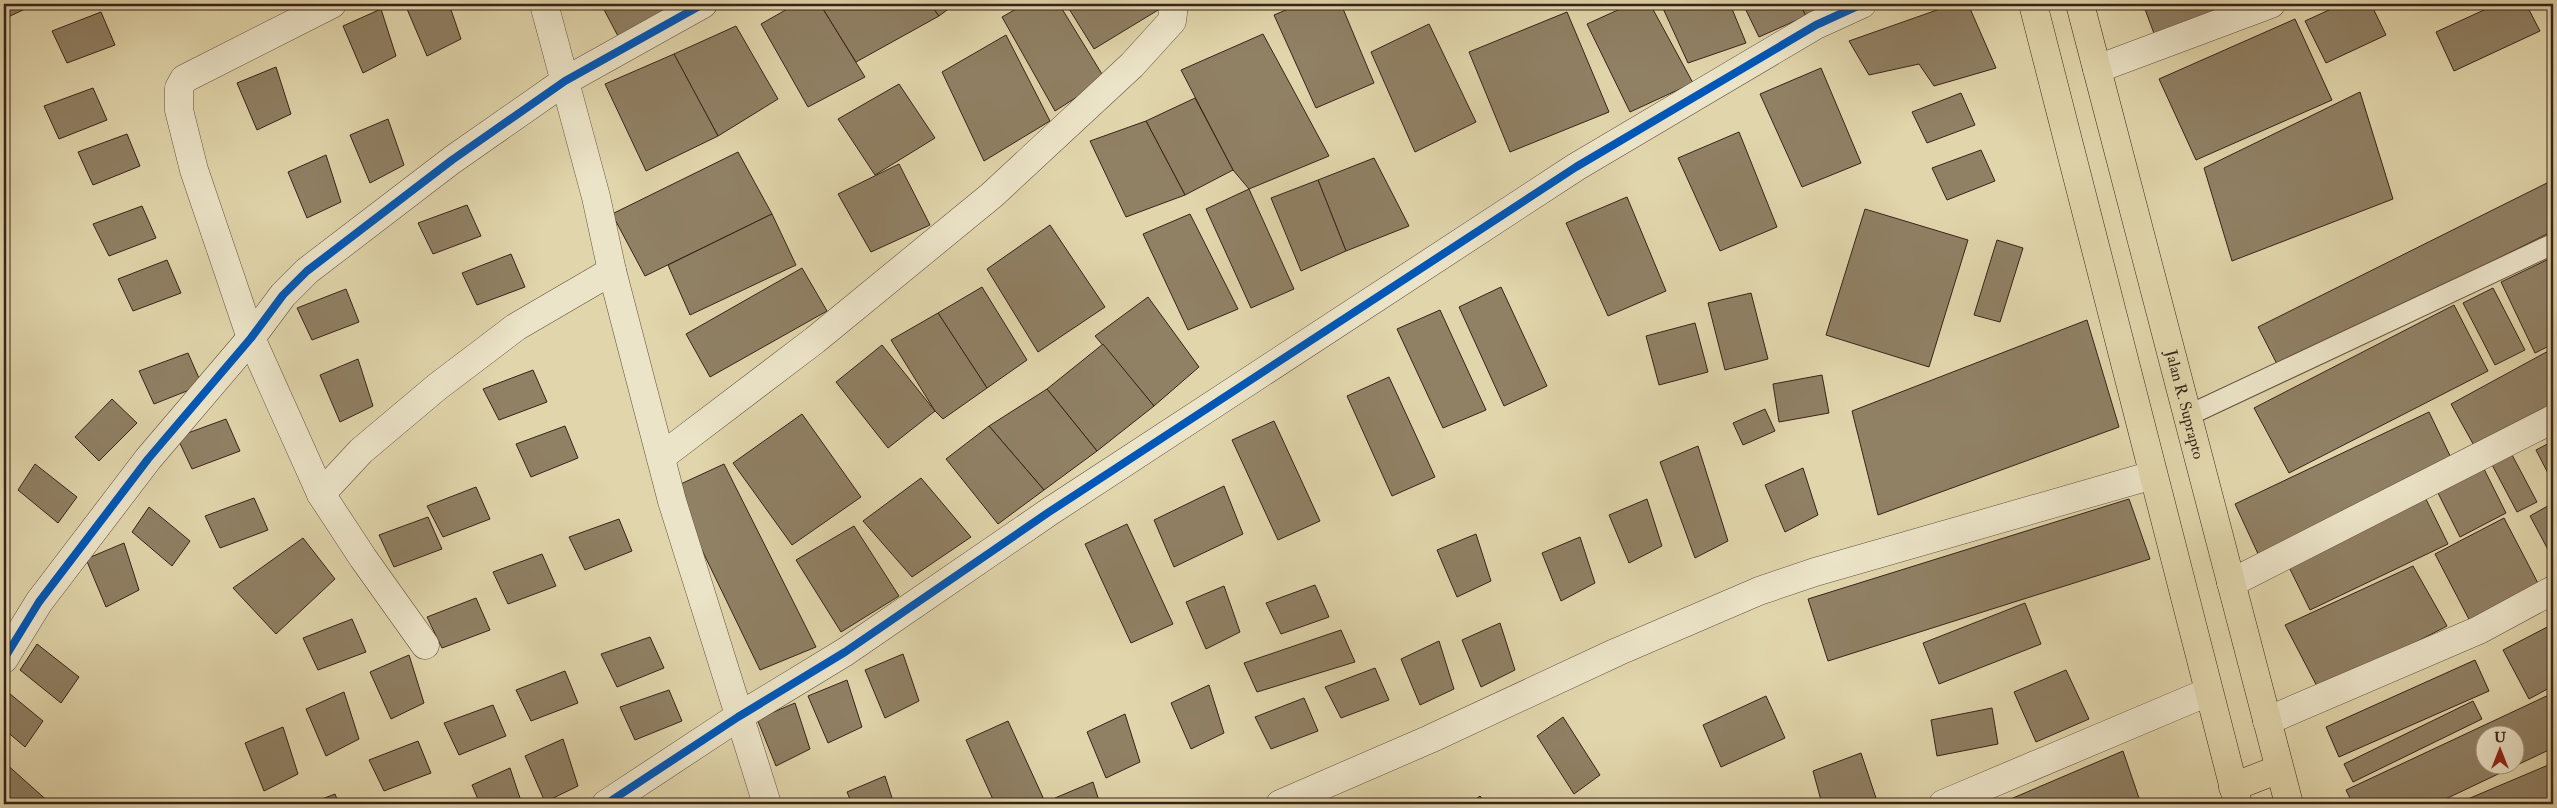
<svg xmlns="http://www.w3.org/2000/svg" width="2557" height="808" viewBox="0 0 2557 808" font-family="'IM FELL Double Pica',serif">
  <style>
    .building { fill: #908064; stroke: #382318; fill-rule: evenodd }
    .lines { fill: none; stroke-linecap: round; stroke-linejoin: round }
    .lane-casing { stroke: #62503d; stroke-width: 22 }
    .street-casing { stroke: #62503d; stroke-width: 29 }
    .highway-casing { stroke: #382318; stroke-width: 29 }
    .lane { stroke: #ece4c8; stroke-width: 20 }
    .street { stroke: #ece4c8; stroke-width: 28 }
    .highway { stroke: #e1d5ab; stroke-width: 28 }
    .cycleway-casing { stroke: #ece4c8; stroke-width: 11 }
    .cycleway { stroke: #0057b8; stroke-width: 8 }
    .labels { text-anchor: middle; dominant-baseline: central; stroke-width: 4; stroke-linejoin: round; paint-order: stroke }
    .street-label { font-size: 16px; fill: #382318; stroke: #ece4c8 }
  </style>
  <rect width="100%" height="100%" fill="#e1d5ab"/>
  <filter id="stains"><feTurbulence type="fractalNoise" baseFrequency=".004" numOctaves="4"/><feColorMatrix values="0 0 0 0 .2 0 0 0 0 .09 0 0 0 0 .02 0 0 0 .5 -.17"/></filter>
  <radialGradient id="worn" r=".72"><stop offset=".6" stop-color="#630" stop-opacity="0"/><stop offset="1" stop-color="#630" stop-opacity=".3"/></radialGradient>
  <!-- building -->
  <g class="building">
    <polygon points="4,4 26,4 27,8 4,19"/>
    <polygon points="419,4 449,4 461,39 427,56 407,9"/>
    <polygon points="601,4 685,4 619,38"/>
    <polygon points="796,4 820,4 865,77 808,107 761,24"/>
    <polygon points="820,4 930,4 939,16 856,62"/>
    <polygon points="930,4 955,4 939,16"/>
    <polygon points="1025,4 1059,4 1105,79 1055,111 1002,17"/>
    <polygon points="1066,4 1168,4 1094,49"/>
    <polygon points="1300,4 1341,4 1374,83 1316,108 1274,15"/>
    <polygon points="1631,4 1650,4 1693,83 1630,112 1587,24"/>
    <polygon points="1661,4 1730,4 1746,43 1688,63"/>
    <polygon points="1743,4 1800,4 1806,16 1759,37"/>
    <polygon points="1800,4 1831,4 1806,16"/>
    <polygon points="1954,4 1968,4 1996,68 1934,86 1919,64 1869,75 1849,41"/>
    <polygon points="2143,4 2241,4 2155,36"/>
    <polygon points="2342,4 2371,4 2386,35 2326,63 2305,21"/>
    <polygon points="2497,4 2526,4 2540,31 2454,71 2436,32"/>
    <polygon points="381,9 396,56 363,73 343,26"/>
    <polygon points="101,12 115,45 67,63 52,31"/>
    <polygon points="1567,12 1609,112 1510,152 1469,52"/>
    <polygon points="2295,19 2332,100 2196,160 2159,79"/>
    <polygon points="1429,24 1476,122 1415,152 1371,52"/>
    <polygon points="736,26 778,99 718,136 674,54"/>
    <polygon points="1263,34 1329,156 1249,189 1233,170 1181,70"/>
    <polygon points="1006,35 1050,121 984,161 942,72"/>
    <polygon points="674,54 718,136 646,171 605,84"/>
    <polygon points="276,67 291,114 257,130 237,83"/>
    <polygon points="1821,68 1861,163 1802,187 1760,94"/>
    <polygon points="899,84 935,138 875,175 838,119"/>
    <polygon points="93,88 107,120 59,139 44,106"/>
    <polygon points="2360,92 2393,199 2232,261 2204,168"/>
    <polygon points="1961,93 1975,125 1927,143 1912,112"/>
    <polygon points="1195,98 1233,170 1185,195 1146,121"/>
    <polygon points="388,119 404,165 370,183 350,135"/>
    <polygon points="1146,121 1185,195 1126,217 1090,141"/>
    <polygon points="1739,132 1777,227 1720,251 1678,158"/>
    <polygon points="127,134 140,166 93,185 78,152"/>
    <polygon points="1981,150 1995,181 1947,200 1932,168"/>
    <polygon points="738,152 772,214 645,276 612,214"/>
    <polygon points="326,155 341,202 307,218 288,172"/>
    <polygon points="1374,158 1409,226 1346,251 1318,180"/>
    <polygon points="899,164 930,225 871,252 838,194"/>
    <polygon points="1318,180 1346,251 1301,271 1271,198"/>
    <polygon points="2553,180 2553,231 2279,368 2258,327"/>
    <polygon points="1249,189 1294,289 1251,308 1206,209"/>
    <polygon points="1627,197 1666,291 1608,316 1566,223"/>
    <polygon points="467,205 481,236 433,254 418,223"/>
    <polygon points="142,206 156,238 109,256 93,224"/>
    <polygon points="1865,209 1968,240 1929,367 1826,335"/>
    <polygon points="772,214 796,265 690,315 668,265"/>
    <polygon points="1190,214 1238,309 1188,330 1143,234"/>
    <polygon points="1050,225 1105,307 1038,352 987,269"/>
    <polygon points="1997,240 2023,248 2000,322 1974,315"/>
    <polygon points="511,254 525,287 477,305 462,273"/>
    <polygon points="2553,257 2553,344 2535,353 2501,282"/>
    <polygon points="167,260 181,293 133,311 118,279"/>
    <polygon points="802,268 827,311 710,377 686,334"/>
    <polygon points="982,287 1027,360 987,388 938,313"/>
    <polygon points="1501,287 1547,386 1504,406 1459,307"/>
    <polygon points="2493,288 2525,350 2495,365 2463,303"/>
    <polygon points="346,289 359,322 312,340 297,308"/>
    <polygon points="1751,293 1768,359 1725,370 1708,303"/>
    <polygon points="1148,297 1199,367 1154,406 1095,336"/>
    <polygon points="2454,305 2488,371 2289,473 2254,408"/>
    <polygon points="1440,310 1486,410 1443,428 1397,329"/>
    <polygon points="938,313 987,388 943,419 935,411 891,340"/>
    <polygon points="2087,320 2119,427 1878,515 1852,411"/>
    <polygon points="1695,323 1708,372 1659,385 1646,336"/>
    <polygon points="1103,344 1154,406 1097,451 1047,389"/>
    <polygon points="882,345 935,411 888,448 836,382"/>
    <polygon points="2552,349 2553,408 2477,451 2451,404"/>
    <polygon points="188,353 202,385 154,404 139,371"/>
    <polygon points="358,359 373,406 340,422 320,375"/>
    <polygon points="533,370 547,402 499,420 483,389"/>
    <polygon points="1822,375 1829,413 1779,422 1773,384"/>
    <polygon points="1389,377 1435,477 1392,496 1347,396"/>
    <polygon points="1047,389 1097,451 1044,490 989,426"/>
    <polygon points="112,399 137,423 99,461 75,437"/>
    <polygon points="1765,409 1775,431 1743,445 1733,423"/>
    <polygon points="2429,412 2454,464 2259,556 2235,504"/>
    <polygon points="802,414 861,497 792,545 733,463"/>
    <polygon points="226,419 240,451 192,469 177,437"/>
    <polygon points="1274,421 1320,521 1278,540 1232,440"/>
    <polygon points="565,426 578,458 531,477 516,444"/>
    <polygon points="989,426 1044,490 998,524 946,459"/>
    <polygon points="2553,441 2553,483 2536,450"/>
    <polygon points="1698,446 1728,541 1695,558 1660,462"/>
    <polygon points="2510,451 2537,502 2517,512 2490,461"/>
    <polygon points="35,464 77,497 58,523 18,490"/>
    <polygon points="724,464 816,647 760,670 672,488"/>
    <polygon points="1803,468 1818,515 1785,532 1765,485"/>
    <polygon points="2484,469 2506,513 2460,537 2438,493"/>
    <polygon points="921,478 971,537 912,577 863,521"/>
    <polygon points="1224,486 1243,534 1174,567 1154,520"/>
    <polygon points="476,487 490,519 443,537 427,506"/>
    <polygon points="2423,493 2448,544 2310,610 2285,559"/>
    <polygon points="254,498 268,530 220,548 205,516"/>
    <polygon points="1647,499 1662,546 1629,563 1609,515"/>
    <polygon points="2129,499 2150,559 1828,661 1808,599"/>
    <polygon points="2553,503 2553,559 2530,516"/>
    <polygon points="149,507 190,541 172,566 132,532"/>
    <polygon points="428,517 442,549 394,567 379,535"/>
    <polygon points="2504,518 2541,589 2472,625 2435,554"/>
    <polygon points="619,519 632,551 585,570 569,537"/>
    <polygon points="1127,524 1173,624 1131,643 1085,544"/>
    <polygon points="854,526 899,596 841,632 796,560"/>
    <polygon points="1476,534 1491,581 1457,597 1437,550"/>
    <polygon points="1580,537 1595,583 1561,601 1542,553"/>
    <polygon points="303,538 335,579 276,634 233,588"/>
    <polygon points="124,543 139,590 106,607 86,559"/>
    <polygon points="542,554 556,586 508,604 493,572"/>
    <polygon points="2413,566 2447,626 2320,692 2285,625"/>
    <polygon points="1315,585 1329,617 1281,634 1266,603"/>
    <polygon points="1224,586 1240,632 1206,649 1186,602"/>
    <polygon points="476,598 490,630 442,648 427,617"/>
    <polygon points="2025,603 2041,644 1939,684 1923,643"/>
    <polygon points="352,619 366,652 318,670 303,638"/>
    <polygon points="1500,623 1515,670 1481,687 1462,640"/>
    <polygon points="2553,624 2553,686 2529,699 2503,650"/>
    <polygon points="1341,630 1355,662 1257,692 1244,663"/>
    <polygon points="650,637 664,668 617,687 601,654"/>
    <polygon points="1439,641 1454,689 1420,705 1401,659"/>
    <polygon points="37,644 79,677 61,703 20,670"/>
    <polygon points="903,654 919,701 885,718 865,670"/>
    <polygon points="409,655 424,703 391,719 370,672"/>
    <polygon points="2475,660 2489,691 2339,757 2326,727"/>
    <polygon points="1375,668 1389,700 1341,718 1325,687"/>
    <polygon points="2066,670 2089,719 2036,742 2014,692"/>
    <polygon points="565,671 578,703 531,721 516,690"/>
    <polygon points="847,680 862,727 828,743 808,696"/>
    <polygon points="1209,685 1224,733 1191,749 1171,703"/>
    <polygon points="4,689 43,721 25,747 4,729"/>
    <polygon points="669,690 682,721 635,740 620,707"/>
    <polygon points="344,692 359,739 326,756 306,709"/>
    <path d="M2553,693V748L2435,804H2353L2346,790ZM2484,736H2514V766H2484Z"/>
    <polygon points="1766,696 1785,738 1721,767 1703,725"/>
    <polygon points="1304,698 1318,731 1271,749 1255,717"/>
    <polygon points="2473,701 2482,719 2353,782 2344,764"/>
    <polygon points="795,703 810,749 776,766 757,719"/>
    <polygon points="493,705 506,736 459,755 444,723"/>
    <polygon points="1992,708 1998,744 1937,756 1931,720"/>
    <polygon points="1125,714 1140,762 1106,778 1087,732"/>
    <polygon points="1563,717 1600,775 1574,794 1537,736"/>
    <polygon points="1008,721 1046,804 995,804 966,740"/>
    <polygon points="283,727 298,774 264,791 245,743"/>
    <polygon points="563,739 578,786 545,802 525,756"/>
    <polygon points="418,741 431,773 384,791 369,760"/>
    <polygon points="2123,751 2141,804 1999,804"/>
    <polygon points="1861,753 1878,804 1822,804 1813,771"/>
    <polygon points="4,762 51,804 4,804"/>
    <polygon points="2553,763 2553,804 2456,804"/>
    <polygon points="510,768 522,804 480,804 472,785"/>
    <polygon points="885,776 894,804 852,804 847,792"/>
    <polygon points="1093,782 1100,804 1057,804 1055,798"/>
    <polygon points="335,794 339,804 309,804"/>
    <polygon points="1480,796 1486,804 1469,804"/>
  </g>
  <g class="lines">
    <defs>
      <polyline id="lane" points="2187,416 2553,244"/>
      <g id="street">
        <polyline points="332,4 184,79 179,88 179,110 194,170 251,338 321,494 363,558 425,645"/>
        <polyline points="544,4 596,197 612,271 672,501 767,804"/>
        <polyline points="2097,69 2271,4"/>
        <polyline points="661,457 815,340 992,195 1132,65 1172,21 1174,4"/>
        <polyline points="321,494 361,451 437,387 516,327 612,271"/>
        <polyline points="2231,583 2553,419"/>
        <polyline points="4,659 39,602 148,459 251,338 283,295 307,271 452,160 565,81 703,4"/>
        <polyline points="2267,721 2479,630 2553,590"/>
        <polyline points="606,804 738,717 845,652 1049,512 1576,167 1816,25 1862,4"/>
        <polyline points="1280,804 1430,739 1617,652 1759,591 1815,572 2153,475"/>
        <polyline points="1943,804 2208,692"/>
      </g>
      <g id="highway">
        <polyline points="2033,4 2238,804"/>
        <path id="s1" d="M2080,4L2289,804"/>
        <polyline points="2233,787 2279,769"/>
      </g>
    </defs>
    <!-- lane casing -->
    <use href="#lane" class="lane-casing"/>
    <!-- street casing -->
    <use href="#street" class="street-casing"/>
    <!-- highway casing -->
    <use href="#highway" class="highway-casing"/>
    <!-- lane -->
    <use href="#lane" class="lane"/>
    <!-- street -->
    <use href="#street" class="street"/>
    <!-- highway -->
    <use href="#highway" class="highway"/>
    <defs>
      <g id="cycleway">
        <polyline points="4,659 39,602 148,459 251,338 283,295 307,271 452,160 565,81 703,4"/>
        <polyline points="606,804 738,717 845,652 1049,512 1576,167 1816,25 1862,4"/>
      </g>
    </defs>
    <!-- cycleway casing -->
    <use href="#cycleway" class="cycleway-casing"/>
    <!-- cycleway -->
    <use href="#cycleway" class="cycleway"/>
  </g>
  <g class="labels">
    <!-- street labels -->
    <g class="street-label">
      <text stroke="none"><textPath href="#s1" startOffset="414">Jalan R. Suprapto</textPath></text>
    </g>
  </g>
  <!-- margin -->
  <rect width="2557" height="808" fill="none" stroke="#e1d5ab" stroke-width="20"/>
  <rect x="5" y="5" width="2547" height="798" fill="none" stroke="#382318" stroke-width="2.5"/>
  <rect x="10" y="10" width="2537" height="788" fill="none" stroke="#382318"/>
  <!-- north arrow -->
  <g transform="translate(2500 750)"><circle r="24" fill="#ece4c8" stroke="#a49782"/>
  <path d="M0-4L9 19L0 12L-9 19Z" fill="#8f2418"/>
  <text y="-8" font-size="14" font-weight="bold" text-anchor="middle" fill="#382318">U</text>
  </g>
  <rect width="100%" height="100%" filter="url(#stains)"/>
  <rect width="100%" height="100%" fill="url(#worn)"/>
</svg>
